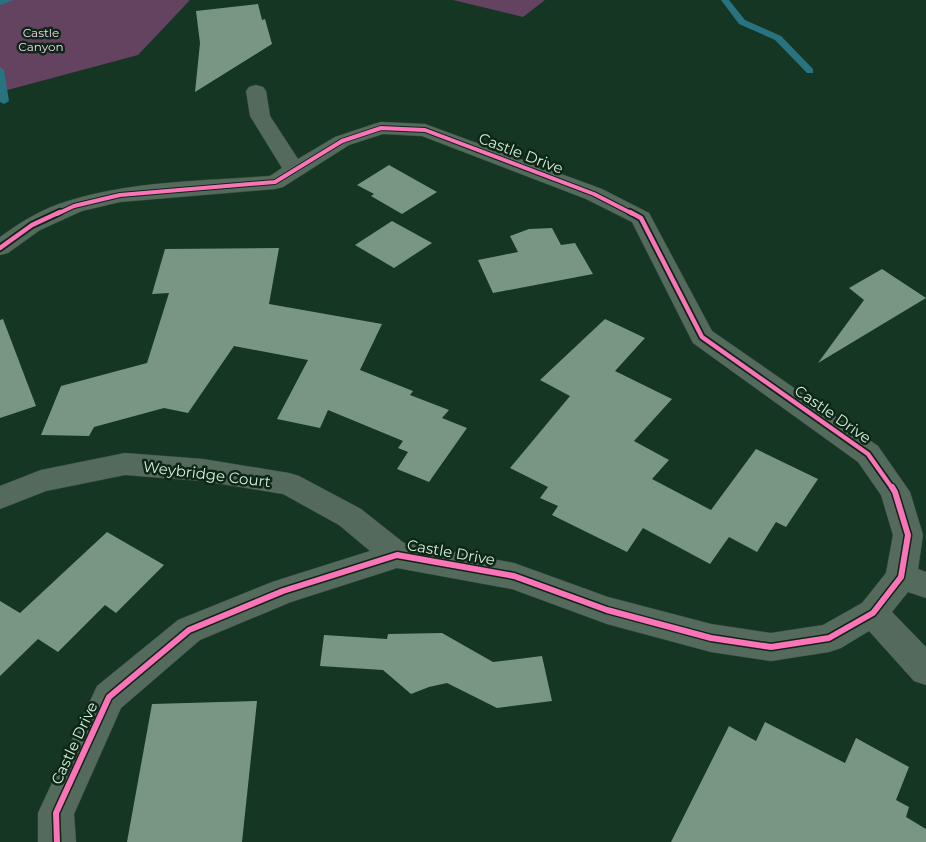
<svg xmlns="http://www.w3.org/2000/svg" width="926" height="842" viewBox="0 0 926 842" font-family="Montserrat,sans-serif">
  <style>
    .green { fill: #644360 }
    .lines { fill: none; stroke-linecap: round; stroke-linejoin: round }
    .stream { fill: #28737f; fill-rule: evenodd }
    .building { fill: #799684 }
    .minor-casing { stroke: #354c3e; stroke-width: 1 }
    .minor { fill: #546a5c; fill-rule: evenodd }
    .cycleway-far2-casing { stroke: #0e2616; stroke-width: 6 }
    .cycleway-far1-casing { stroke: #0e2616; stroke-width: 8 }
    .cycleway-casing { stroke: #0e2616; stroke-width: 9 }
    .cycleway-far2 { stroke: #fb73b8; stroke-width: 4 }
    .cycleway-far1 { stroke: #fb73b8; stroke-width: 4.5 }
    .cycleway { stroke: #fb73b8; stroke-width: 6 }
    .labels { text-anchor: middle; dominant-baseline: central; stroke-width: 5; stroke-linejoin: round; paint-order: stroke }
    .far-park-label { font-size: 12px; fill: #f5d3ee; stroke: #0e2616 }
    .street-label { font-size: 15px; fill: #d2efd9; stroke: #0e2616 }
  </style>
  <rect width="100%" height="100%" fill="#143623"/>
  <!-- green -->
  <g class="green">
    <polygon points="0,0 190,0 138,55 0,92"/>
    <polygon points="453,0 545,0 523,17"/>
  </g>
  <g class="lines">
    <!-- stream -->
    <g class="stream">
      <polygon points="0,0 14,0 0,5"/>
      <polygon points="721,0 729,0 745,20 781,36 813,69 813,73 807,73 775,40 739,24"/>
      <polygon points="0,67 4,70 9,101 4,104 0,102"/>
    </g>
  </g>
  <!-- building -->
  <g class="building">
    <polygon points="258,4 262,20 265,19 272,44 195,92 200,43 196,11"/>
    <polygon points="389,165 437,192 402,214 371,196 374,194 357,185"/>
    <polygon points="392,221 432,243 394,268 355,245"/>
    <polygon points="552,228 561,245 575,243 593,274 493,293 478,260 518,252 510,236 529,229"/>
    <polygon points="279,248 269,304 382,324 360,370 413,391 410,395 449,410 442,418 467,428 429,482 397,469 408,452 398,448 403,441 328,410 320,428 277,419 308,360 234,346 188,413 164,408 94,427 89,436 41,435 61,386 147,363 169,293 152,294 165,249"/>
    <polygon points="882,269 926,298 818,363 864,300 849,288"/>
    <polygon points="3,319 36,406 0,418 0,320"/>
    <polygon points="605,319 645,338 615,371 672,399 634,441 669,460 652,479 711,510 756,449 818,479 786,527 776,522 757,552 729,537 710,564 643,528 627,552 552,515 558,506 540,498 548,487 510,468 570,396 540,380"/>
    <polygon points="107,532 164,565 116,613 105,605 58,652 38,639 0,676 0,601 20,613"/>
    <polygon points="442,633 493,662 542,656 552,701 497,708 447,683 429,687 411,694 383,670 320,666 324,635 387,639 388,634"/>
    <polygon points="257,701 242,842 127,842 152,704"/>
    <polygon points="765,722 845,763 856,738 909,767 896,800 909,807 906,817 926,829 926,842 671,842 729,726 756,741"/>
  </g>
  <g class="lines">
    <defs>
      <path id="minor" d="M256,85L263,87L266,91L270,116L298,159L335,137L374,124L381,122L425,124L602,189L649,213L712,331L878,446L910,492L923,535L918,569L926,572V598L908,592L892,612L926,647V685L914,681L869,631L841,648L829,652L771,661L711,652L607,624L512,589L397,568L291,602L200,640L121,708L74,814L76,842H38V813L97,686L178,620L272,582L370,551L339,525L283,494L203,481L125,475L46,491L0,509V486L41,470L125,453L203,459L289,473L299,476L361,509L404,543L514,563L608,597L711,624L771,633L823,625L862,603L886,573L893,535L881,495L858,462L693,343L632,222L586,199L422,136L383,134L349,145L283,187L275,189L120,202L82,211L40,230L8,253L0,255V237C21,222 43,208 68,201C132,181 203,181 270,176L282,168L250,116L246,91L249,87Z"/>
    </defs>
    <!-- minor casing -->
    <use href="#minor" class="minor-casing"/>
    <!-- minor -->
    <use href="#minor" class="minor"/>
    <defs>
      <polyline id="cycleway-far2" points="57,214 74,206 120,195 275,182 342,141 381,128 425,130 594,194 633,214"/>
      <g id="cycleway-far1">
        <polyline points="630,212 641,218 702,337 868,454 892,488"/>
        <polyline points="0,248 32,225 60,212"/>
      </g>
      <polyline id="cycleway" points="57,842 56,813 109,697 189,630 283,591 397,555 514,576 607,610 711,638 771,647 829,638 873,613 901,577 908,535 895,492 892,487"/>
    </defs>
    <!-- cycleway-far2 casing -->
    <use href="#cycleway-far2" class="cycleway-far2-casing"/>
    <!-- cycleway-far1 casing -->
    <use href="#cycleway-far1" class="cycleway-far1-casing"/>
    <!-- cycleway casing -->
    <use href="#cycleway" class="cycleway-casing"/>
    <!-- cycleway-far2 -->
    <use href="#cycleway-far2" class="cycleway-far2"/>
    <!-- cycleway-far1 -->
    <use href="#cycleway-far1" class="cycleway-far1"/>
    <!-- cycleway -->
    <use href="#cycleway" class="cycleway"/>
  </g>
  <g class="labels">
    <!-- far-park labels -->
    <g class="far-park-label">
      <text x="41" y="32">Castle<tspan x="41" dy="14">Canyon</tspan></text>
    </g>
    <!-- street labels -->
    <g class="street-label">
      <text transform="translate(521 153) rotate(21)">Castle Drive</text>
      <text transform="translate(833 414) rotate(35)">Castle Drive</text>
      <text transform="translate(207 474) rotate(7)">Weybridge Court</text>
      <text transform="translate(451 552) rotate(10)">Castle Drive</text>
      <text transform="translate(74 743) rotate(-65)">Castle Drive</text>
    </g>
  </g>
</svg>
